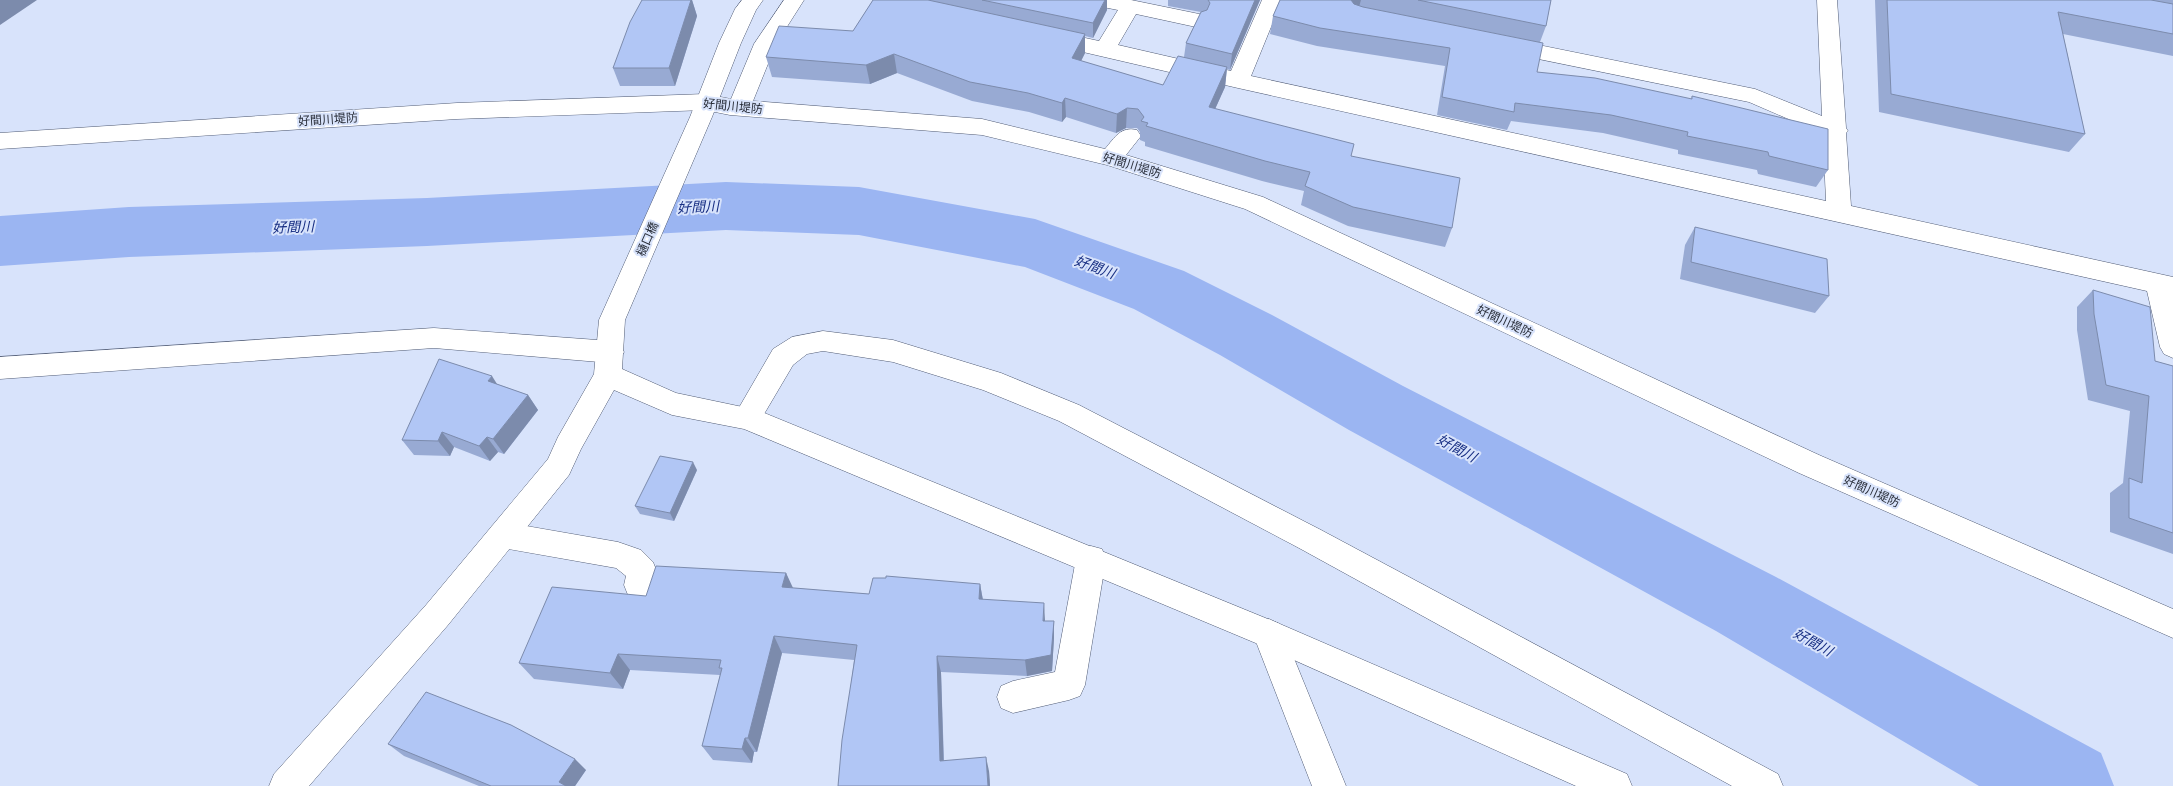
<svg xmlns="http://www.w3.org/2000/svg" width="2173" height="786" viewBox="0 0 2173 786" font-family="'Libre Baskerville','Noto Sans JP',serif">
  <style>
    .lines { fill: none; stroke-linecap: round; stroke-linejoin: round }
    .river { fill: #9bb5f2; fill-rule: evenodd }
    .street-casing { stroke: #515c75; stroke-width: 1 }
    .secondary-casing { stroke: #515c75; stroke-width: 1 }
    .street { fill: #fff; fill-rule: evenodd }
    .secondary { fill: #fff; fill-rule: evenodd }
    .wall { fill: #98aad3 }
    .shaded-wall { fill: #7c8bac }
    .building { fill: #b1c6f5; stroke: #7c8bac }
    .labels { text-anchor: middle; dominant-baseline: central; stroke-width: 4; stroke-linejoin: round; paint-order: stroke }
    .street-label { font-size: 12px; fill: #282d38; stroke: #d8e3fb }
    .water-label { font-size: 14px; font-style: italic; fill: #172e83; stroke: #d8e3fb }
  </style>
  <rect width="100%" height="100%" fill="#d8e3fb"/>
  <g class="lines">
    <!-- river -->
    <polygon class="river" points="726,182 859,187 1035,219 1184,271 1272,315 1403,386 1776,577 2101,753 2114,786 1979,786 1716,631 1349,430 1220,355 1134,309 1025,267 859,235 726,230 427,246 129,257 0,266 0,216 129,207 427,198"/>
    <defs>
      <g id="street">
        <path d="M784,0H804L776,44L753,101L982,119L1105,149C1115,137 1121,126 1137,130L1141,136L1126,155L1263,197L1819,455L2173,609V638L1799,473L1245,209L1107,165L982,135L730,115L705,110L457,119L0,149V133L457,103L705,94L731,99L754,44Z"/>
        <polygon points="1090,0 1131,0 1204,15 1207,20 1204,25 1196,27 1136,14 1118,45 1231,71 1262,0 1282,0 1251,76 1826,201 1823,134 1749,102 1504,52 1496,50 1493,45 1496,40 1504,38 1755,89 1822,116 1817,0 1837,0 1846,128 1848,131 1846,133 1851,206 2173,277 2173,358 2164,354 2160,347 2147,291 1238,88 1040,42 1037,37 1040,32 1048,30 1099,41 1118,10 1093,5"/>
        <polygon points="434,328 611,341 620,345 624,352 620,359 611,363 434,348 0,379 0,357"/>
        <polygon points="823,331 893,340 1001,373 1079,405 1321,530 1778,774 1783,786 1732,786 1299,548 1059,421 983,390 893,362 823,351 807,354 793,365 757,426 747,429 737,426 733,418 773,349 792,337"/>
        <polygon points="503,522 618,542 641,550 653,562 657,572 650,595 639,599 628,595 624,585 626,576 616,568 503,548 492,544 488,535 492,526"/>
        <polygon points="1091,546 1102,549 1106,559 1085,685 1080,696 1069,700 1013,713 1001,708 997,697 1001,686 1013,681 1055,672 1076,559 1080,549"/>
        <polygon points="1269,619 1280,624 1346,786 1312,786 1253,634 1258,624"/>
      </g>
      <polygon id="secondary" points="742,0 763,0 756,10 741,43 712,117 625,320 622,369 676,393 757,410 1280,624 1627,774 1632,786 1576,786 1258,644 744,429 672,415 614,390 581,449 569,475 448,625 309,786 269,786 274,774 426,605 548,459 558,437 594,374 599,320 690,117 719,43 735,9"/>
    </defs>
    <!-- street casing -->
    <use href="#street" class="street-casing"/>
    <!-- secondary casing -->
    <use href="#secondary" class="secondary-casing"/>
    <!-- street -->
    <use href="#street" class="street"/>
    <!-- secondary -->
    <use href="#secondary" class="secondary"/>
  </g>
  <!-- wall -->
  <g class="wall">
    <polygon points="642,0 692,0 697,16 675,86 620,86 613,68"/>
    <polygon points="873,0 1107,0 1107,10 1093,38 1085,36 1085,53 1081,61 1163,85 1184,57 1186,43 1201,12 1168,6 1168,0 1260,0 1230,70 1227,69 1225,87 1215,109 1351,156 1452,228 1445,247 1348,226 1301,205 1304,191 1262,181 1145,146 1145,142 1140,140 1140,132 1137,128 1126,128 1116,133 1066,117 1062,122 1029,112 972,101 897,73 870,84 772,77 766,57 853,31"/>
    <polygon points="1280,0 1551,0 1546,26 1540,42 1537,72 1691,99 1692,96 1828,170 1816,187 1758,174 1757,170 1678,154 1678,150 1603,133 1511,121 1507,130 1437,115 1445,66 1317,46 1270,34 1273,16"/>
    <polygon points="1875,0 2173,0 2173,56 2063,34 2085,134 2069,152 1879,112"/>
    <polygon points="1695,227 1829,296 1815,313 1680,279 1685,245"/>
    <polygon points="2093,290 2155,361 2173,366 2173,554 2110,532 2110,493 2123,483 2130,411 2088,400 2077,330 2077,307"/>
    <polygon points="497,384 528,395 538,410 504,454 498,452 490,461 454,447 450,456 414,455 402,440"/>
    <polygon points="697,470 674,521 640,514 635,506"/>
    <polygon points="786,573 792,588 869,594 980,584 983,600 1045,621 1054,621 1054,638 1052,671 1027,676 941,672 944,761 989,771 990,786 838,786 854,660 782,653 757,752 754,752 752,763 713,760 702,746 720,675 630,670 623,689 534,679 519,663 646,596"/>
    <polygon points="388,744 586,770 575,786 479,786 404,756"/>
  </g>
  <!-- shaded-wall -->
  <g class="shaded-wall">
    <polygon points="0,0 37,0 0,25"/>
    <polygon points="691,0 692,0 697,16 675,86 669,68"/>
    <polygon points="1105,0 1107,0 1107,10 1093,38 1093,23"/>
    <polygon points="1255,0 1260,0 1230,70 1232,54"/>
    <polygon points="1349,0 1361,0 1359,7 1351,10"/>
    <polygon points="1085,34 1085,53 1073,77 1072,58"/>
    <polygon points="894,54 897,73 870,84 866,65"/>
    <polygon points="1227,67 1225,87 1207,127 1209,107"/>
    <polygon points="1065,98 1066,117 1062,122 1062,103"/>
    <polygon points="1127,108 1126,128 1116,133 1117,114"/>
    <polygon points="492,376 502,392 488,381"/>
    <polygon points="528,395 538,410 504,454 493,439"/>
    <polygon points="442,432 454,447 450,456 438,441"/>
    <polygon points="487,437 498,452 490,461 479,446"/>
    <polygon points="693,462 697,470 674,521 670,513"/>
    <polygon points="786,573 794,590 782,587"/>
    <polygon points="980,584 983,601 979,599"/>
    <polygon points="1044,603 1045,620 1044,637 1043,621"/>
    <polygon points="1054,621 1054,638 1052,671 1027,676 1025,660"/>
    <polygon points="774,636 782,653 757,752 748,738"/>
    <polygon points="618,654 630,670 623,689 610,673"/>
    <polygon points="937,656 941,672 944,775 940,761"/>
    <polygon points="745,738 754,752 752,763 742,749"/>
    <polygon points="986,757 989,771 990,786 988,786"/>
    <polygon points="575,759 586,770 575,786 563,786 559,782"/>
  </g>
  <!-- building -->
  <g class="building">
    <polygon points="642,0 691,0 669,68 613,68 630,22"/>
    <polygon points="873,0 928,0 1085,34 1072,58 1163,85 1178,56 1227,67 1209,107 1354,144 1351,156 1460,178 1452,228 1353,207 1305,186 1310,172 1265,161 1146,126 1148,123 1141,121 1144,117 1138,109 1127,108 1117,114 1065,98 1062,103 1028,93 970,82 894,54 866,65 766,57 779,26 853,31"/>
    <polygon points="982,0 1105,0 1093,23"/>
    <polygon points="1208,0 1255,0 1232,54 1186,43 1201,12 1207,10 1210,3"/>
    <polygon points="1280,0 1351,0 1354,4 1363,7 1543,43 1537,72 1595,78 1692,99 1692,96 1828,129 1828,170 1769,156 1768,152 1687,136 1688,132 1611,115 1515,103 1514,112 1442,97 1450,48 1320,28 1273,16"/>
    <polygon points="1418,0 1551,0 1546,26"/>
    <polygon points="1887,0 2151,0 2173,4 2173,34 2058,12 2085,134 1891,94"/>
    <polygon points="1695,227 1827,259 1829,296 1691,262"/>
    <polygon points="2093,290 2150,307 2155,361 2173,366 2173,533 2129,518 2129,478 2142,483 2149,396 2106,385 2094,314"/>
    <polygon points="439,359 492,376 488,381 528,395 493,439 487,437 479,446 442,432 438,441 402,440"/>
    <polygon points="660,456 693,462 670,513 635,506"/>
    <polygon points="656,566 786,573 782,587 869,594 873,578 886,578 886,576 980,584 979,599 1044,603 1043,621 1054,621 1051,655 1025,660 937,656 940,761 986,757 988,786 838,786 842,740 857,645 774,636 748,738 745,738 742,749 702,746 722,668 719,668 721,660 618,654 610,673 519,663 552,587 646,596"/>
    <polygon points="426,692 511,725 575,759 559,782 566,786 491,786 388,744"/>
  </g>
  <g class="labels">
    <!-- street labels -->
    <g class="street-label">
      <text transform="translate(733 106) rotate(6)">好間川堤防</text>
      <text transform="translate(328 119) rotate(-4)">好間川堤防</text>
      <text transform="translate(1132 165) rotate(17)">好間川堤防</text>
      <text transform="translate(647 239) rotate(-66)">樋口橋</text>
      <text transform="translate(1505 321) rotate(25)">好間川堤防</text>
      <text transform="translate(1872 491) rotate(24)">好間川堤防</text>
    </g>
    <!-- water labels -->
    <g class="water-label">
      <text transform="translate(698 207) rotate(-3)">好間川</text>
      <text transform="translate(293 227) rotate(-2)">好間川</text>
      <text transform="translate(1095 267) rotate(20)">好間川</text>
      <text transform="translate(1457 448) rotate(28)">好間川</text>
      <text transform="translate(1813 642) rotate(29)">好間川</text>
    </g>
  </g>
</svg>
